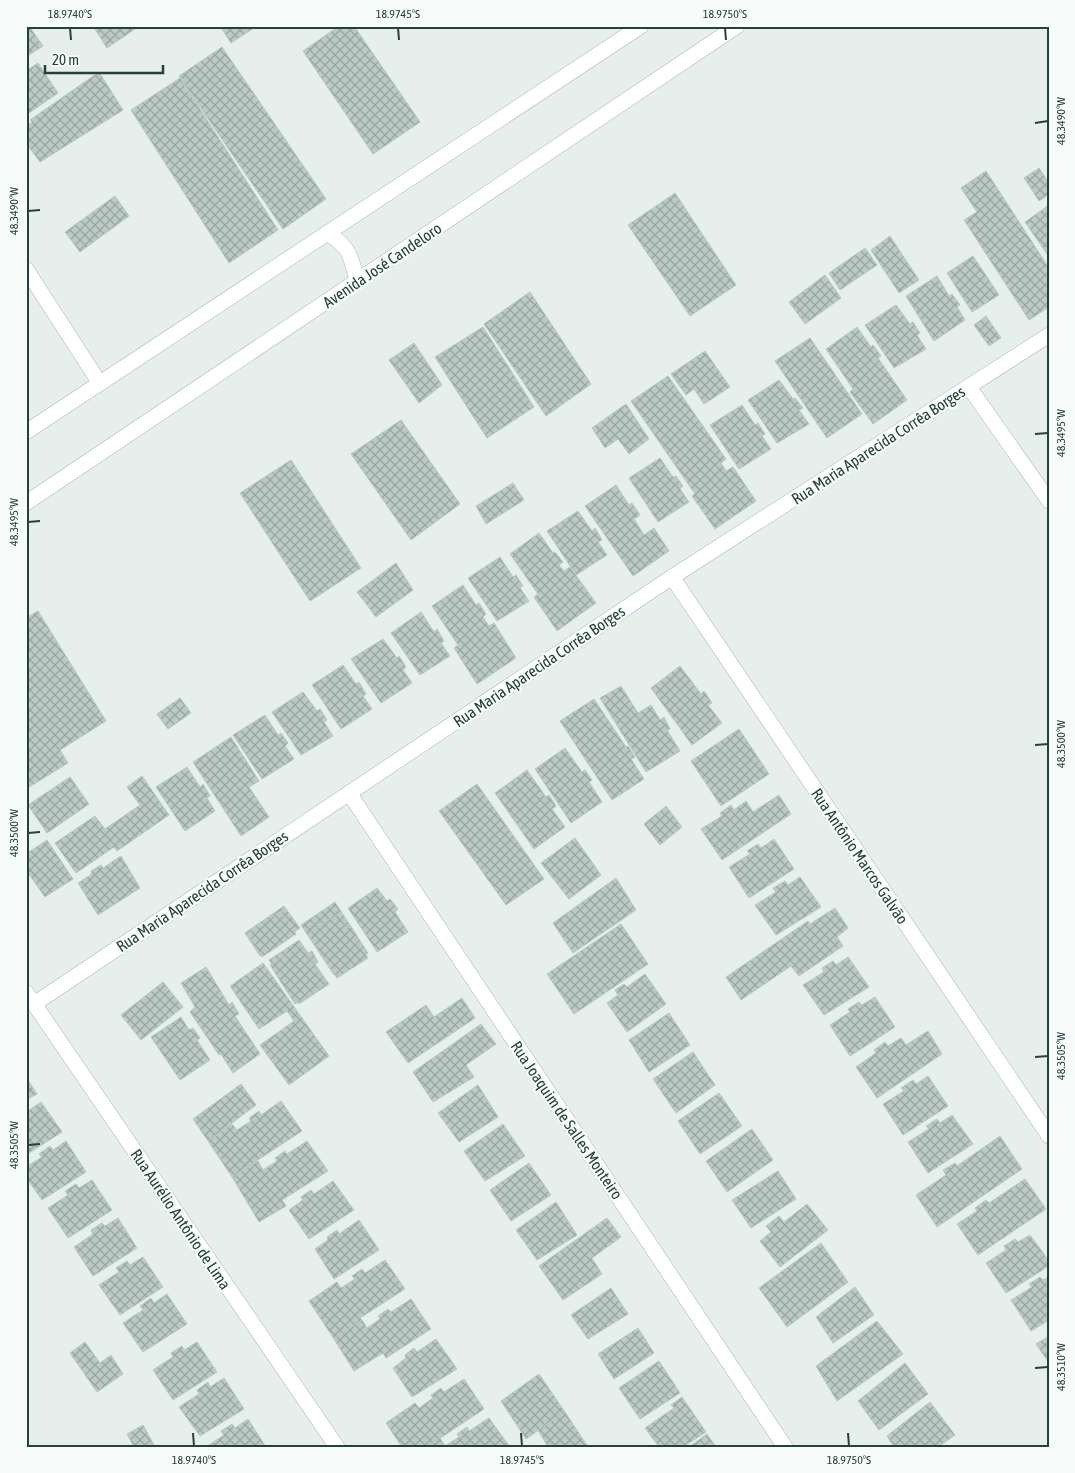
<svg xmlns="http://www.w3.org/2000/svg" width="1075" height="1473" viewBox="0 0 1075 1473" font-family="'Asap Condensed',sans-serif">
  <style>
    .building { fill: url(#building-cross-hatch); stroke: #b8c9c2 }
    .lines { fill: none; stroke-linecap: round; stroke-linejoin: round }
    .minor-casing { stroke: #a8b8b2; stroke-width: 16 }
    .minor { stroke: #fff; stroke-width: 15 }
    .ticks { fill: none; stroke: #24423a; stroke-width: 2 }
    .labels { text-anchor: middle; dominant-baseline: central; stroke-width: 4.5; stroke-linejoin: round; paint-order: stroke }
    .street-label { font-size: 16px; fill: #24423a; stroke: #f7fbf9 }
    .neatline { fill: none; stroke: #24423a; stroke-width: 2 }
    .ticks-label { font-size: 12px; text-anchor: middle; fill: #24423a }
  </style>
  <defs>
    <pattern id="building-cross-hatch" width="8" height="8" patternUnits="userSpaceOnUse" patternTransform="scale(1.25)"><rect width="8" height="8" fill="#bbcac4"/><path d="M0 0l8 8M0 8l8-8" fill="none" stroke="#98a6a0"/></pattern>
  </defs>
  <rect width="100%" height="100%" fill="#e6efeb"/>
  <!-- building -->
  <g class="building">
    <polygon points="26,26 29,26 43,46 26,57"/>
    <polygon points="93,26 138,26 138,27 107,48"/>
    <polygon points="220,26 257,26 231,43"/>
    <polygon points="339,26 354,26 420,122 373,154 303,51"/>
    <polygon points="222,47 326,199 283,229 179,76"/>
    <polygon points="38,63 58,93 26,115 26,71"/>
    <polygon points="99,72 123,110 40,162 26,143 26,127 32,122 30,120"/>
    <polygon points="180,78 278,230 229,263 131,110"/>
    <polygon points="1039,168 1049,183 1049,194 1039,201 1024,178"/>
    <polygon points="986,171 1049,268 1049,307 1029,320 964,220 977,212 961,188"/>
    <polygon points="675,193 736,285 690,316 628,225"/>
    <polygon points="115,196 129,216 80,252 65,232"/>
    <polygon points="1049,205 1049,257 1025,222"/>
    <polygon points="890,236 919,280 899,293 871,250"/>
    <polygon points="865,248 877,265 840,290 829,273"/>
    <polygon points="973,256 999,295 972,312 947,273"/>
    <polygon points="825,275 841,298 805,324 789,302"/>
    <polygon points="937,276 949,296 952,294 960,305 957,307 965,320 934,341 906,296"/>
    <polygon points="530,292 591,384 546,416 484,324"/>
    <polygon points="896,305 910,324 913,322 920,333 917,335 926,349 894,368 865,325"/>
    <polygon points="986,316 1001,338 989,346 974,325"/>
    <polygon points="483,327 534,407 487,438 435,357"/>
    <polygon points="857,327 871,347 873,345 881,356 878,358 907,400 873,424 850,392 853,389 826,349"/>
    <polygon points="810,338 862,414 827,438 775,361"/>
    <polygon points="414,343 442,385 419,403 389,360"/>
    <polygon points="705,351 730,387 704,404 694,389 686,395 671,374"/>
    <polygon points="668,376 726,459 721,463 726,471 733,467 756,501 715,529 692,496 695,494 631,401"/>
    <polygon points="779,380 793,399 795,398 803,408 799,410 809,424 777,443 748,400"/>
    <polygon points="626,404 649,439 629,454 618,439 605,448 592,428"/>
    <polygon points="742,405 755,425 758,423 765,434 762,436 771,449 739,469 710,425"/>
    <polygon points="401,420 460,504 411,540 351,454"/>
    <polygon points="660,458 673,477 676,476 683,486 680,489 689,502 658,522 629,478"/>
    <polygon points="291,460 361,568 310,601 240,493"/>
    <polygon points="513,483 524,500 486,524 476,506"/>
    <polygon points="616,485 629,505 632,503 640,515 634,519 644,535 654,528 669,551 633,576 585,506"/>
    <polygon points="578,511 592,531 595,528 602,540 598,542 607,555 576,575 547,531"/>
    <polygon points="539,533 553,553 555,552 563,562 559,565 564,571 570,567 596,603 557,631 534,597 538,594 510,554"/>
    <polygon points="500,557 513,577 516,575 523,586 520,588 529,601 497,621 468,578"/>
    <polygon points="396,563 413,590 376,617 357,592"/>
    <polygon points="463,585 476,605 479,603 486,614 483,617 489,626 494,623 516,658 477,684 454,648 458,645 432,606"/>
    <polygon points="38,611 106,721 60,750 68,763 26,789 26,618"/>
    <polygon points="421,612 434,632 437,629 444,641 441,643 450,656 420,675 391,633"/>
    <polygon points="383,639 397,658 399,656 406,667 403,670 412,683 381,703 351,659"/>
    <polygon points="343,665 356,684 359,682 366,694 363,696 372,709 341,729 312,685"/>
    <polygon points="680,666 701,694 704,691 712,703 708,705 722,723 692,745 651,688"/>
    <polygon points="621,686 638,713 651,705 660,720 664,717 670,729 667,730 680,751 646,772 600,698"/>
    <polygon points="303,692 317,711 320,709 327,720 324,722 333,736 301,755 272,712"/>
    <polygon points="180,698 191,713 168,729 157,714"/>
    <polygon points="594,699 626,747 628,746 635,757 631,759 644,779 612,800 560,721"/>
    <polygon points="265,715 278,735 281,733 288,743 285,746 294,759 262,779 233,735"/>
    <polygon points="739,729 769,774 721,806 691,761"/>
    <polygon points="231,737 259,781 249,787 269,817 241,836 193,762"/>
    <polygon points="565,748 582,772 585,770 592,780 589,782 602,802 571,823 535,769"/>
    <polygon points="187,767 200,787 203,784 210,796 207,798 215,811 185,831 156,787"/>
    <polygon points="527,770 546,797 549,795 556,806 552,809 565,827 534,849 495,793"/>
    <polygon points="142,776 169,815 117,851 114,847 76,873 55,843 95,816 105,829 140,805 127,787"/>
    <polygon points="70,777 89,804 47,833 28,805"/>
    <polygon points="477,784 544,879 506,905 439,811"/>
    <polygon points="779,795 791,814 722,860 701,829 722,816 720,813 731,805 734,810 746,801 753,812"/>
    <polygon points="666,806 682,827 660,845 644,824"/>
    <polygon points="575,838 601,875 569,899 541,863"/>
    <polygon points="774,839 794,869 749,898 729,867 750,854 747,851 758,844 761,848"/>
    <polygon points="47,840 73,879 45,897 26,870 26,854"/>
    <polygon points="121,856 140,888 98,915 78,883 92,874 91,871 101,865 103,868"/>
    <polygon points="800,877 821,907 776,935 755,905 776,892 773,888 785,881 788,885"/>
    <polygon points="616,878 636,910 573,953 553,923"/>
    <polygon points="377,888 387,901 390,899 398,909 395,912 408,932 377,952 348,908"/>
    <polygon points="335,902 368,953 334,975 301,925"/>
    <polygon points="284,906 300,928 260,956 245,933"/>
    <polygon points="835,908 848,928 837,937 843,946 799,976 791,966 741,1000 726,977 808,921 810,924"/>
    <polygon points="281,911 296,934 262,957 247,934"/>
    <polygon points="338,914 347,928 350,925 357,936 354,938 368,958 337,978 308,934"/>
    <polygon points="621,924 648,964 574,1014 547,974"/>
    <polygon points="299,940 308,953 312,951 318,962 315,964 329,984 299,1004 269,960"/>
    <polygon points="301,945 326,984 295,1004 270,965"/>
    <polygon points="848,957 869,987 824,1015 803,985 824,972 822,968 833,961 836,965"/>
    <polygon points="263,963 329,1056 289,1085 260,1045 294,1021 287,1011 259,1029 230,986"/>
    <polygon points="206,967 229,1005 232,1002 239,1014 235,1016 260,1054 233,1073 221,1054 219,1055 190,1012 195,1007 181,983"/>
    <polygon points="645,974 666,1004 627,1032 607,1003 618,995 615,990 624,984 627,987"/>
    <polygon points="163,982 183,1007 141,1040 121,1015"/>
    <polygon points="875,997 895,1027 850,1056 830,1025 850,1012 848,1009 859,1002 862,1005"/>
    <polygon points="462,998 475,1018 408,1063 386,1032 426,1005 434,1017"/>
    <polygon points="669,1013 690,1045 649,1072 629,1040"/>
    <polygon points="181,1017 189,1030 193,1028 200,1038 197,1040 210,1060 180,1080 151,1037"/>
    <polygon points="481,1024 496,1044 466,1065 474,1077 433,1102 413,1072"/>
    <polygon points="928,1031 942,1054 877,1098 856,1067 876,1053 874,1050 885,1042 888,1046 901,1038 906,1045"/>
    <polygon points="693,1052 715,1085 676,1113 653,1079"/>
    <polygon points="928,1076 948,1106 903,1135 883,1104 904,1091 901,1088 913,1080 916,1084"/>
    <polygon points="26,1077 37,1094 26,1100"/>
    <polygon points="241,1084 256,1105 208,1141 193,1119"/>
    <polygon points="478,1085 498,1117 459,1142 438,1113"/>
    <polygon points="719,1093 742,1126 700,1154 678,1121"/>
    <polygon points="281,1101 302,1131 232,1177 208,1141 232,1124 237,1130 251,1121 249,1118 259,1111 261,1115"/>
    <polygon points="41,1102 62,1132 26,1155 26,1107 28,1111"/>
    <polygon points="952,1115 973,1144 928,1173 908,1142 929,1129 926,1126 937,1119 940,1123"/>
    <polygon points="503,1124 525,1156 485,1181 464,1151"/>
    <polygon points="752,1129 773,1160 727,1192 706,1161"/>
    <polygon points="1000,1136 1022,1169 937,1227 916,1195 946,1175 943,1170 955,1163 957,1166"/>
    <polygon points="66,1141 86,1172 42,1200 26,1177 26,1167 42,1157 39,1154 50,1146 53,1150"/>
    <polygon points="307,1141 328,1171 282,1200 286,1206 259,1222 232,1177 258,1161 263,1170 277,1161 275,1158 285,1151 287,1154"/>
    <polygon points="529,1163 551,1195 511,1221 490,1190"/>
    <polygon points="778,1171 796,1199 751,1228 732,1200"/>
    <polygon points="1025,1179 1046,1209 978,1255 957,1224 977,1211 975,1208 986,1200 989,1203"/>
    <polygon points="92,1180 112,1210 68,1238 48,1208 68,1195 65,1191 76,1184 79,1188"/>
    <polygon points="333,1181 354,1210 309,1239 289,1210 303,1200 301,1197 311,1190 314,1194"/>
    <polygon points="556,1202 577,1235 537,1260 516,1230"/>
    <polygon points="807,1204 828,1230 780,1267 760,1241 771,1232 766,1226 779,1216 784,1222"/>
    <polygon points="118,1218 137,1248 93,1276 74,1247 93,1234 91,1230 102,1223 105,1226"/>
    <polygon points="607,1218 621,1237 592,1258 602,1274 563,1300 539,1266"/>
    <polygon points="359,1220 379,1250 334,1279 315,1249 328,1240 327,1237 337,1230 339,1234"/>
    <polygon points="1030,1235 1049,1261 1049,1266 1006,1293 986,1263 1006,1250 1004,1246 1015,1239 1018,1242"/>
    <polygon points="821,1243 848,1282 787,1327 759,1288"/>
    <polygon points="143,1257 163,1287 120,1315 99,1285 119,1272 116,1268 127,1261 130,1265"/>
    <polygon points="385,1260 405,1289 360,1318 362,1320 334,1339 309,1301 337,1282 341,1288 355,1279 352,1276 362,1269 365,1273"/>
    <polygon points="1040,1277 1043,1280 1049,1277 1049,1320 1031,1331 1011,1300 1032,1287 1029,1284"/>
    <polygon points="855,1287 874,1315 833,1343 816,1317"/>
    <polygon points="611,1288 628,1314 588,1339 571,1315"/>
    <polygon points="167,1294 187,1324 143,1352 123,1323 143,1310 140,1306 151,1298 154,1303"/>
    <polygon points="411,1299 431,1329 386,1358 383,1353 354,1371 334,1339 362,1320 367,1328 380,1319 378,1316 388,1309 391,1312"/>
    <polygon points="877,1321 903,1354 837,1401 816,1366"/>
    <polygon points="638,1328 654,1353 614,1379 598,1354"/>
    <polygon points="1049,1336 1049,1363 1036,1344"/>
    <polygon points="436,1339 457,1369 412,1397 393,1368 406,1358 405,1355 414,1348 417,1352"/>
    <polygon points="85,1342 100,1363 111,1355 123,1374 97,1392 70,1353"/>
    <polygon points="197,1342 217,1372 173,1400 153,1370 173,1357 171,1353 182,1346 184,1350"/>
    <polygon points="659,1361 680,1393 640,1419 619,1388"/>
    <polygon points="905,1363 928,1394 879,1430 858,1401"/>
    <polygon points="539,1374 565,1412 526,1439 501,1401"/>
    <polygon points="224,1378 244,1409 200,1436 179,1407 199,1394 197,1390 208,1382 210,1387"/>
    <polygon points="464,1379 484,1409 427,1447 402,1447 386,1423 415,1403 419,1408 433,1398 431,1395 441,1388 444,1392"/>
    <polygon points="682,1397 706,1432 683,1447 659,1447 645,1428 674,1408 671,1405"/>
    <polygon points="930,1402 955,1435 938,1447 894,1447 887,1436"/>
    <polygon points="565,1412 588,1447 548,1447 538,1430"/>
    <polygon points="489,1418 510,1447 427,1447 440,1438 445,1446 459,1437 457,1434 467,1427 469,1431"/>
    <polygon points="248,1419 266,1447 206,1447 224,1435 221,1431 232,1424 235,1428"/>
    <polygon points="143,1425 155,1447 134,1447 127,1434"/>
    <polygon points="707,1434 716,1447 689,1447"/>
  </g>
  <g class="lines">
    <defs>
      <g id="minor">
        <path d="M327,233C350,247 351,256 357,281"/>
        <polyline points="26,269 99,382"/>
        <polyline points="969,387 1049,501"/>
        <polyline points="26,432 641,26"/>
        <polyline points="26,503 737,26"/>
        <polyline points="672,577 1049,1136"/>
        <polyline points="349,793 785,1447"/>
        <polyline points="26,992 337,1447"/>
        <polyline points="34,1004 672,577 1049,335"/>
      </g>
    </defs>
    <!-- minor casing -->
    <use href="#minor" class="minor-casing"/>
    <!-- minor -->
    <use href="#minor" class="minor"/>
  </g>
  <!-- ticks -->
  <path class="ticks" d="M70,28L71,40M398,28L399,40M725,28L726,40M1035,123L1048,121M28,211L40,210M1035,434L1048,433M28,522L40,521M1035,745L1048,744M28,833L40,832M1035,1057L1048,1056M28,1145L40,1144M1035,1368L1048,1367M193,1433L194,1446M521,1433L522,1446M848,1433L849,1446"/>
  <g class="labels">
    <!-- street labels -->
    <g class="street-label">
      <text transform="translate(382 265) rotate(-34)">Avenida José Candeloro</text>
      <text transform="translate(878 445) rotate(-33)">Rua Maria Aparecida Corrêa Borges</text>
      <text transform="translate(539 666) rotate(-34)">Rua Maria Aparecida Corrêa Borges</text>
      <text transform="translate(860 856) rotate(56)">Rua Antônio Marcos Galvão</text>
      <text transform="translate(202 891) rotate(-34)">Rua Maria Aparecida Corrêa Borges</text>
      <text transform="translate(567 1120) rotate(56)">Rua Joaquim de Salles Monteiro</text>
      <text transform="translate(181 1219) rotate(56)">Rua Aurélio Antônio de Lima</text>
    </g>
  </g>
  <!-- border -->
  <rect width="1075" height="1473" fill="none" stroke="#f7fbf9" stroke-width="55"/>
  <!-- scale -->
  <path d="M45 65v8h118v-8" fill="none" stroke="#24423a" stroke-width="2.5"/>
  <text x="52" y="65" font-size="15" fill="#24423a" stroke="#f7fbf9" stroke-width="4" paint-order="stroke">20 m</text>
  <rect x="28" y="28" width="1020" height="1418" class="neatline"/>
  <g class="ticks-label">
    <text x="70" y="18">18.9740°S</text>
    <text x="398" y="18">18.9745°S</text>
    <text x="725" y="18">18.9750°S</text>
    <text transform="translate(1061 121) rotate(-90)" y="4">48.3490°W</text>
    <text transform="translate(14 211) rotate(-90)" y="4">48.3490°W</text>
    <text transform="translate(1061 433) rotate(-90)" y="4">48.3495°W</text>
    <text transform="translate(14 522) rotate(-90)" y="4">48.3495°W</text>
    <text transform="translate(1061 744) rotate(-90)" y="4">48.3500°W</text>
    <text transform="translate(14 833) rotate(-90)" y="4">48.3500°W</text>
    <text transform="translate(1061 1056) rotate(-90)" y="4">48.3505°W</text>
    <text transform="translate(14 1145) rotate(-90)" y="4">48.3505°W</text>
    <text transform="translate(1061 1367) rotate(-90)" y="4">48.3510°W</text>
    <text x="194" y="1464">18.9740°S</text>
    <text x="522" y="1464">18.9745°S</text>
    <text x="849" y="1464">18.9750°S</text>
  </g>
</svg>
